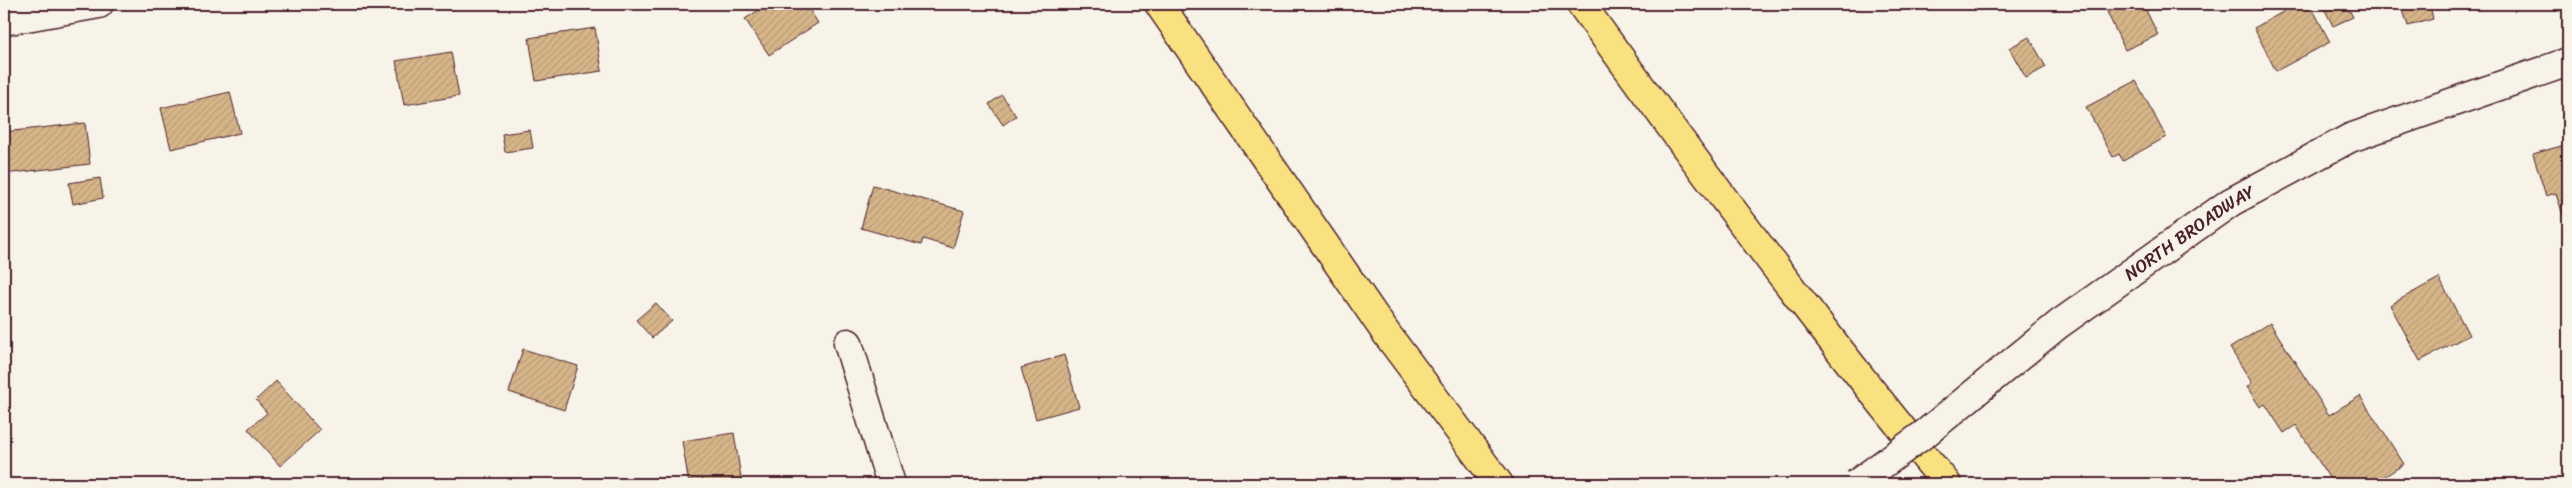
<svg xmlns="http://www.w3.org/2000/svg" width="2572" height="488" viewBox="0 0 2572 488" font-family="Sriracha,sans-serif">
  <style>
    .building { fill: url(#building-hatch); stroke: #4a1f2b }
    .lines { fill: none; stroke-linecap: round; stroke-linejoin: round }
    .minor-casing { stroke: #4a1f2b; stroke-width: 31 }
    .tertiary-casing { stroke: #4a1f2b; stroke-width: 31 }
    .motorway-casing { stroke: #4a1f2b; stroke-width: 31 }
    .minor { stroke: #f7f3e8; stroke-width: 28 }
    .tertiary { stroke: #f7f3e8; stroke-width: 28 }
    .motorway { stroke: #fae180; stroke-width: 28 }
    .tertiary-bridge-casing { stroke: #4a1f2b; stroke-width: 31; stroke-linecap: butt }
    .tertiary-bridge { stroke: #f7f3e8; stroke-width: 28 }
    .labels { text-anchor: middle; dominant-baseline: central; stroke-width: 4; stroke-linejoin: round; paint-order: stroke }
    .street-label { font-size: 18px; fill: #4a1f2b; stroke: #f7f3e8 }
  </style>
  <defs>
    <pattern id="building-hatch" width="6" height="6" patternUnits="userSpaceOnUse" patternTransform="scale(1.25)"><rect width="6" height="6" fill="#d6b689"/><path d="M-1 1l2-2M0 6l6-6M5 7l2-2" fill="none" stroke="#b99c76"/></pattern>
  </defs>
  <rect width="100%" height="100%" fill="#f7f3e8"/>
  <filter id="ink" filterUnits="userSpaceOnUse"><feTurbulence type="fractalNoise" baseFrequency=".02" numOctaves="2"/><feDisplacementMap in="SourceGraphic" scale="10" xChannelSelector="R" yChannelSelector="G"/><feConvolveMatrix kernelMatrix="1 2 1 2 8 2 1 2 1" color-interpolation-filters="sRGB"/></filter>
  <g filter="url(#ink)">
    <!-- building -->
    <g class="building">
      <polygon points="768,4 806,4 818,23 769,55 745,19"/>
      <polygon points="2123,4 2143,4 2158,35 2125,50 2107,12"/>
      <polygon points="2297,4 2310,4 2330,42 2276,71 2254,28"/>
      <polygon points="2322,4 2346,4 2353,17 2333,26"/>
      <polygon points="2401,4 2434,4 2430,5 2433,19 2408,26"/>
      <polygon points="595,28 602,71 536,81 529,38"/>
      <polygon points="2029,37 2046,67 2026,78 2009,48"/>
      <polygon points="451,52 459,96 404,105 396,61"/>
      <polygon points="2136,81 2166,137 2123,161 2119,154 2113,157 2086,107"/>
      <polygon points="230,92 240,133 171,149 161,108"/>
      <polygon points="1002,95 1016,116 1003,125 989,104"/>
      <polygon points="85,123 90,164 4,174 4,132"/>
      <polygon points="530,130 533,148 505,152 502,134"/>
      <polygon points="2568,135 2568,231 2556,193 2546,196 2533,154 2568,144 2566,136"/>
      <polygon points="100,178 103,198 73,204 69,183"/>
      <polygon points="873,185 964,211 953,248 923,239 921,245 861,228"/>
      <polygon points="2439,278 2469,335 2420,361 2390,305"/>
      <polygon points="656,303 672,321 652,338 636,320"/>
      <polygon points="2270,323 2329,415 2360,396 2404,464 2373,484 2333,484 2296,425 2284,433 2265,404 2260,407 2247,387 2252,383 2230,348"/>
      <polygon points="523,349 578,366 564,410 509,392"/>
      <polygon points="1064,355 1079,407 1036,419 1021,368"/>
      <polygon points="276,381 320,430 280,466 248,429 267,413 256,400"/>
      <polygon points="734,433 742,484 689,484 682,441"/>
    </g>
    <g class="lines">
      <defs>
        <g id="minor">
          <polyline points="4,21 99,4"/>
          <polyline points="848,343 891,484"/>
        </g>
        <g id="tertiary">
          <path id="s1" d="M2005,368L2059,324L2231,202L2350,138L2568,62"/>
        </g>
        <g id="motorway">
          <polyline points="1159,4 1386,333 1499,484"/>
          <path d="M1581,4C1699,167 1819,329 1947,484"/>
        </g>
      </defs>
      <!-- minor casing -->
      <use href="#minor" class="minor-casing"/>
      <!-- tertiary casing -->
      <use href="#tertiary" class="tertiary-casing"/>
      <!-- motorway casing -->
      <use href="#motorway" class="motorway-casing"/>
      <!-- minor -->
      <use href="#minor" class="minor"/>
      <!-- tertiary -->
      <use href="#tertiary" class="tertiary"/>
      <!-- motorway -->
      <use href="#motorway" class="motorway"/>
      <defs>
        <polyline id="tertiary-bridge" points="1856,484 1927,432 2005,368"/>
      </defs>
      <!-- tertiary-bridge casing -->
      <use href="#tertiary-bridge" class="tertiary-bridge-casing"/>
      <!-- tertiary-bridge -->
      <use href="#tertiary-bridge" class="tertiary-bridge"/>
    </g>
  </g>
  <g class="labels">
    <!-- street labels -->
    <g class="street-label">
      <text stroke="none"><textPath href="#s1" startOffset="229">NORTH BROADWAY</textPath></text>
    </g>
  </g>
  <!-- margin -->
  <rect width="2572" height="488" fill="none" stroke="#f7f3e8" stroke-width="20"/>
  <rect x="10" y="10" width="2552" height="468" fill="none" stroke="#4a1f2b" stroke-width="2" filter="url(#ink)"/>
</svg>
